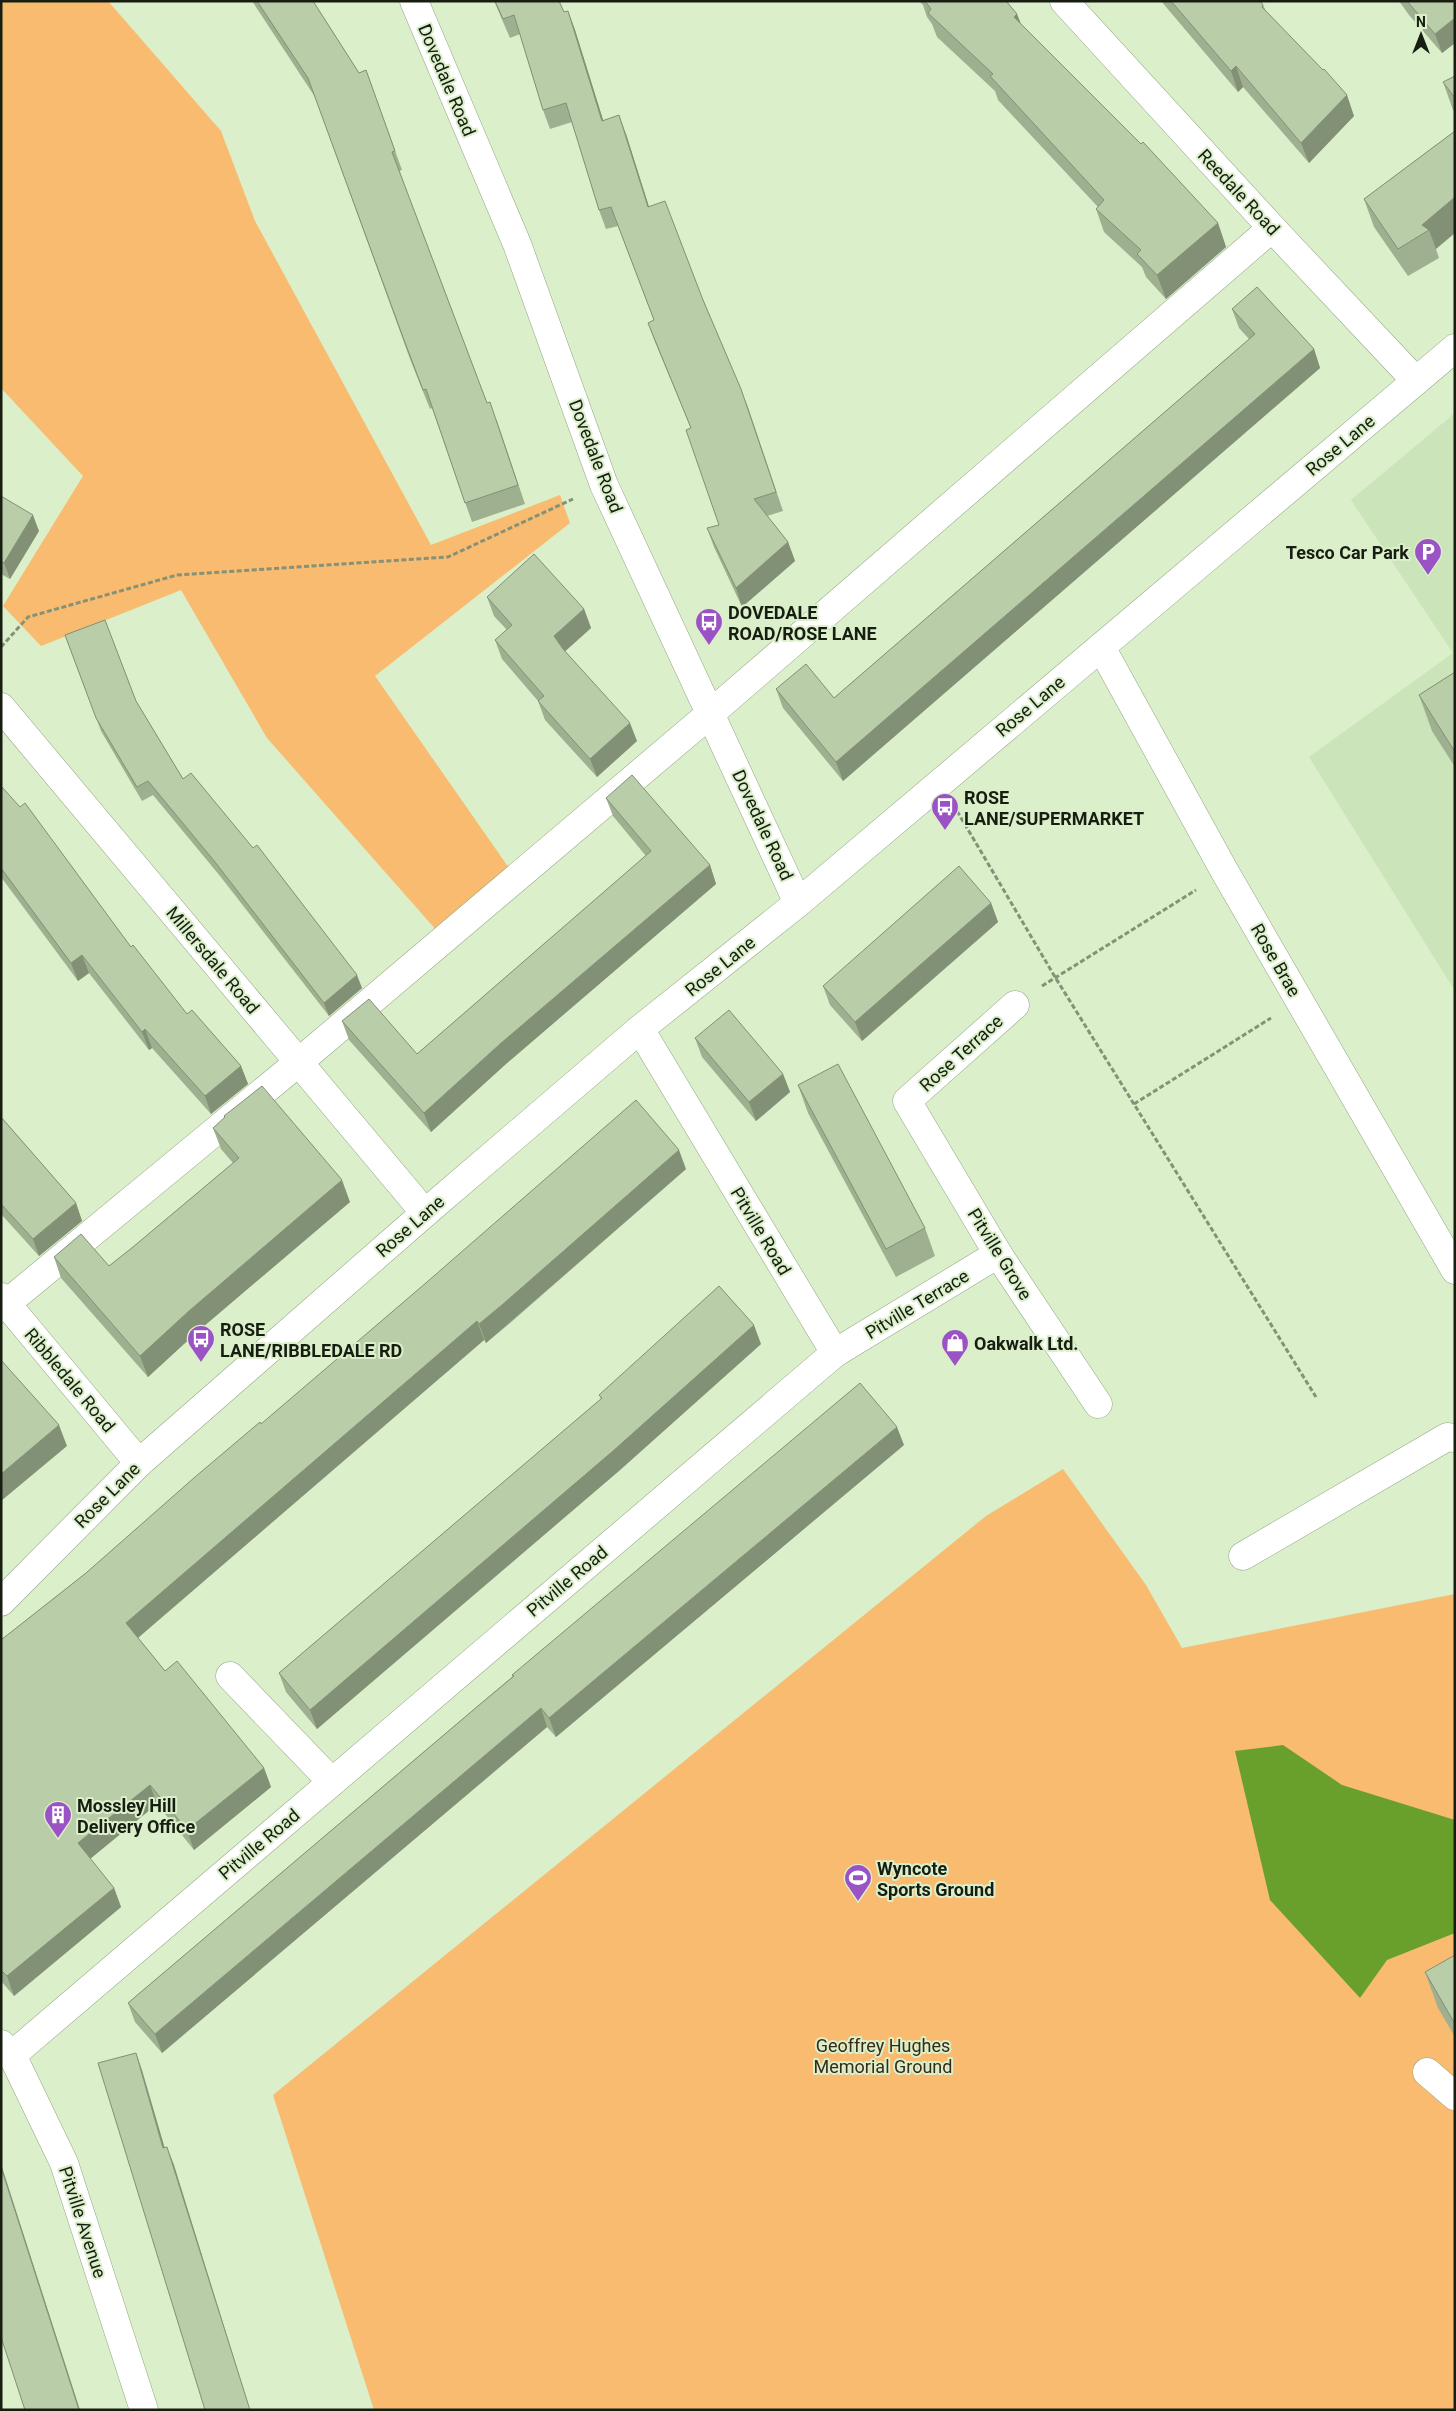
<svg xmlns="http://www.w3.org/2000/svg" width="1456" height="2411" viewBox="0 0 1456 2411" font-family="Roboto,sans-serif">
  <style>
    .built { fill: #cce4b9 }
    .green { fill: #f8bb6f }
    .water { fill: #699f2b }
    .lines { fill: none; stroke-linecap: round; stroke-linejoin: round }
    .minor-casing { stroke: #93a683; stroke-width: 29 }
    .path { stroke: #839278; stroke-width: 3; stroke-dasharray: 5 2.5; stroke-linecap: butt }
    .minor { stroke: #fff; stroke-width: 28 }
    .wall { fill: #9fb091 }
    .shaded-wall { fill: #829076 }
    .building { fill: #b9cda9; stroke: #829076 }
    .labels { text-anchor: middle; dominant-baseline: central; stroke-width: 4; stroke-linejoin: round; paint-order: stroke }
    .street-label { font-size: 18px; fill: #171e11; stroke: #daefca }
    .poi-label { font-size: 18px; font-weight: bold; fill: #171e11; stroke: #daefca; text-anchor: start }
    .park-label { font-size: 18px; fill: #392a18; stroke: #daefca }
  </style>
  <rect width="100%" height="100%" fill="#daefca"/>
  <!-- built -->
  <polygon class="built" points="1455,413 1455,991 1309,757 1453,653 1351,500"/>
  <!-- green -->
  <g class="green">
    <polygon points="1,1 108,1 221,131 255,221 431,545 560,495 570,523 375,676 509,868 438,932 267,738 181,590 41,646 3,606 83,476 1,388"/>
    <polygon points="1063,1469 1146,1585 1182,1648 1455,1594 1455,2410 374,2410 273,2095 986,1516"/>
  </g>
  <!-- water -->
  <polygon class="water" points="1283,1745 1342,1785 1455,1820 1455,1933 1387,1960 1360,1998 1270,1900 1235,1751"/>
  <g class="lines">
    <defs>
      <g id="minor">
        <polyline points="414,1 517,244 604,485 798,903"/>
        <polyline points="1064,1 1272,228 1416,381"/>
        <polyline points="1101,647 1225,872 1455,1270"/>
        <polyline points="1,707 425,1213"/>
        <polyline points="1015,1005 907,1101 998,1254 1098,1404"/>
        <polyline points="1,1297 139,1463"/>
        <polyline points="1,1308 299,1062 711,713 1272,228"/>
        <polyline points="835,1353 998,1254"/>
        <polyline points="1243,1556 1447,1437 1455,1438"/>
        <polyline points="1,1602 139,1463 425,1213 640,1029 798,903 1455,348"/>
        <polyline points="230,1676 332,1782"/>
        <polyline points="1,2044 12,2055 64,2163 144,2410"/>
        <polyline points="12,2055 835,1353 640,1029"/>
        <polyline points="1427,2072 1455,2096"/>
      </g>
    </defs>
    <!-- minor casing -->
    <use href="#minor" class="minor-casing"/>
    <!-- path -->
    <g class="path">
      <polyline points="1,647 28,617 177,575 448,557 573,499"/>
      <polyline points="957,811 1055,977 1316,1397"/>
      <polyline points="1042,986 1196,890"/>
      <polyline points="1134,1104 1271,1018"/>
    </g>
    <!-- minor -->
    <use href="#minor" class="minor"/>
  </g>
  <!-- wall -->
  <g class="wall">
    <polygon points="252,1 313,1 359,73 366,70 402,170 399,171 487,403 497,421 525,504 472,522 432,408 430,409 410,359 315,97"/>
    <polygon points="494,1 559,1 564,12 568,11 575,30 603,120 626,134 649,207 703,300 748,407 783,511 767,516 788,542 795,561 742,607 714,547 707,528 719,525 691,428 655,342 648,323 654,320 618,226 606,229 599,210 572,122 550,129 543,110 520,34 510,38"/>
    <polygon points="919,1 1006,1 1017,14 1021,24 1218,223 1226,247 1166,299 1146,277 1142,267 1104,232 1096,209 1098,207 998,100 995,91 937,37 932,24 927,17 923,5"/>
    <polygon points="1161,1 1260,1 1263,5 1266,11 1354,116 1309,163 1243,87 1238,92"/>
    <polygon points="1399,1 1455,1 1455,43 1442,53 1409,15"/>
    <polygon points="1455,76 1455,112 1453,110 1443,82"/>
    <polygon points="1455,131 1436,249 1439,258 1408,276 1374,227 1364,199"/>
    <polygon points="1232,309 1314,349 1320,368 843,781 783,708 776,689 834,698 1249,339 1239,328"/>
    <polygon points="1,496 39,531 10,579 1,574"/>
    <polygon points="487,597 584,609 591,628 565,651 637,741 597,777 545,720 538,701 502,659 495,640 507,630 494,616"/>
    <polygon points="65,635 136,701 183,779 362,988 329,1016 220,876 153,795 142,801 101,731"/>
    <polygon points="1455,672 1455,767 1432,731 1419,695"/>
    <polygon points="1,786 131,947 187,1014 241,1066 248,1084 211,1114 152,1048 149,1050 89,973 78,981 1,877"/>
    <polygon points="606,798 710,865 716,884 507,1063 431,1132 349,1040 342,1021 417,1054 646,856 613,816"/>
    <polygon points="991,903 998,922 862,1041 830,1005 823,986"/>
    <polygon points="695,1038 783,1074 790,1092 756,1121 702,1057"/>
    <polygon points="798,1085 925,1228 935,1256 896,1277 808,1113"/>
    <polygon points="224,1116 350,1202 197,1332 148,1377 61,1278 54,1257 109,1266 133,1247 233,1163 221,1149 213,1128 225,1118"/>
    <polygon points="1,1117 76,1203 82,1221 39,1256 1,1214"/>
    <polygon points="686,1169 509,1324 486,1343 484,1340 138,1638 165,1671 264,1768 271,1787 194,1850 157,1804 90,1859 114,1888 121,1907 14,1996 1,1981 1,1640 86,1573 261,1424"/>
    <polygon points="761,1344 620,1470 317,1729 286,1692 279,1673 601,1399 599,1395"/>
    <polygon points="904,1445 556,1737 547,1727 162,2053 135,2022 128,2003 513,1676 512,1675"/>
    <polygon points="1455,1955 1455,2037 1438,2008 1425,1972"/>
  </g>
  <!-- shaded-wall -->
  <g class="shaded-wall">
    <polygon points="568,11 575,30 609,139 602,121"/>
    <polygon points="1017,14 1026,38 1014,17"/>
    <polygon points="1455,18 1455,43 1442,53 1435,34"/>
    <polygon points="1236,66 1243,87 1238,92 1231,71"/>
    <polygon points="1347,95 1354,116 1309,163 1301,143"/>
    <polygon points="619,115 626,134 655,226 648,207"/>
    <polygon points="1455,197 1455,233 1436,249 1429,230 1422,225"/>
    <polygon points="1218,223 1226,247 1166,299 1157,275"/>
    <polygon points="1314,349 1320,368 843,781 836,762"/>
    <polygon points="33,515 39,531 10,579 4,563"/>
    <polygon points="788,542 795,561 742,607 736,588"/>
    <polygon points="584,609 591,628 561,655 554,636"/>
    <polygon points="630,723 637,741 597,777 590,759"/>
    <polygon points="710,865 716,884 507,1063 431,1132 424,1113 500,1044"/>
    <polygon points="991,903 998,922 862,1041 855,1022"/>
    <polygon points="82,955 89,973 78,981 71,963"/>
    <polygon points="357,975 362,988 329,1016 324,1003"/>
    <polygon points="145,1029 152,1048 149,1050 142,1032"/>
    <polygon points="241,1066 248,1084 211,1114 205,1096"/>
    <polygon points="783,1074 790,1092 756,1121 749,1102"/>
    <polygon points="679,1150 686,1169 486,1343 479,1324"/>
    <polygon points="342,1180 350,1202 197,1332 148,1377 140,1356 189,1311"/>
    <polygon points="76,1203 82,1221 39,1256 33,1239"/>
    <polygon points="477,1321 484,1340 133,1642 126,1623"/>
    <polygon points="754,1325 761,1344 620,1470 317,1729 310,1710"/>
    <polygon points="59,1425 67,1446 1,1501 1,1474"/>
    <polygon points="897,1427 904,1445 556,1737 549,1718"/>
    <polygon points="541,1708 547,1727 162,2053 155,2034"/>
    <polygon points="264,1768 271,1787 194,1850 187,1830"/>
    <polygon points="150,1785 157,1804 85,1863 78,1843"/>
    <polygon points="114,1888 121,1907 14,1996 7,1976"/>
    <polygon points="136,2053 142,2070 170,2166 163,2148"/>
    <polygon points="167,2147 174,2165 250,2410"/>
    <polygon points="1,2164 80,2410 79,2410 1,2167"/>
  </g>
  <!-- building -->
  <g class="building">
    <polygon points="257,1 313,1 359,73 366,70 395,151 392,152 487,403 490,402 518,485 465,503 426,389 423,390 404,340 308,78"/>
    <polygon points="495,1 559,1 564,12 568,11 602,121 619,115 648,207 665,201 703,300 741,389 776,492 754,499 788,542 736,588 707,528 719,525 686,430 691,428 648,323 654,320 611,207 599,210 566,103 543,110 514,15 503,19"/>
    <polygon points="925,1 1006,1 1017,14 1014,17 1141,144 1143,142 1218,223 1157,275 1137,254 1141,250 1096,209 1104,200 990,76 993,74 928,13 931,9"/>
    <polygon points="1171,1 1260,1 1263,5 1262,7 1323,70 1324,69 1347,95 1301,143 1236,66 1231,71"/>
    <polygon points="1407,1 1455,1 1455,18 1435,34"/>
    <polygon points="1455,76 1455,98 1443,82"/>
    <polygon points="1455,131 1455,197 1422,225 1429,230 1398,249 1364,199"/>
    <polygon points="1257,287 1314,349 836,762 776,689 806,664 834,698 1255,334 1232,309"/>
    <polygon points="1,496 33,515 4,563 1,562"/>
    <polygon points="534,554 584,609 554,636 563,649 630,723 590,759 538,701 544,696 495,640 512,625 487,597"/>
    <polygon points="105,620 136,701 183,779 191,773 253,848 257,845 357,975 324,1003 215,862 148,781 137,787 96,718 65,635"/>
    <polygon points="1455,672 1455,752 1419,695"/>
    <polygon points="632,775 710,865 500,1044 424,1113 342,1021 369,999 417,1054 651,851 606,798"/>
    <polygon points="1,786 20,807 25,803 131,947 133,945 187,1014 192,1010 241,1066 205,1096 145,1029 142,1032 82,955 71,963 1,868"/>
    <polygon points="959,866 991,903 855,1022 823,986"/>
    <polygon points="729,1010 783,1074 749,1102 695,1038"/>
    <polygon points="838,1064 925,1228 886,1249 798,1085"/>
    <polygon points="262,1086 342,1180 189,1311 140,1356 54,1257 81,1234 109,1266 133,1247 239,1158 213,1128 225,1117 224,1116"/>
    <polygon points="636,1100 679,1150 502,1305 479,1324 477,1321 126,1623 165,1671 177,1661 264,1768 187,1830 150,1785 78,1843 114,1888 7,1976 1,1970 1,1640 86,1573 195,1477 260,1422 261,1424 427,1282"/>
    <polygon points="1,1117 76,1203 33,1239 1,1204"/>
    <polygon points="719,1286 754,1325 613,1451 310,1710 279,1673 602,1398 599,1395"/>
    <polygon points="1,1360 59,1425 1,1474"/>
    <polygon points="860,1383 897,1427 549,1718 541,1708 155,2034 128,2003 478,1706 514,1676 512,1675"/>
    <polygon points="1455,1955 1455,2024 1425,1972"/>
    <polygon points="136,2053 163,2148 167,2147 250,2410 205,2410 98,2063"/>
    <polygon points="1,2167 79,2410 25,2410 1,2337"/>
  </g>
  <!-- icons -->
  <defs>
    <symbol id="parking-pin" viewBox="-11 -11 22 30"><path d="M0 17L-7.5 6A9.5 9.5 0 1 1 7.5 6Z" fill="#9b52c5" stroke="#daefca"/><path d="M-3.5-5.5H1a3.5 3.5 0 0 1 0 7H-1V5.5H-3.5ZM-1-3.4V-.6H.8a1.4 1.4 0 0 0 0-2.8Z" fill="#fff"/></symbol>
    <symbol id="bus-pin" viewBox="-11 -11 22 30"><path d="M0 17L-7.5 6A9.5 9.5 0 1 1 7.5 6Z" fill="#9b52c5" stroke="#daefca"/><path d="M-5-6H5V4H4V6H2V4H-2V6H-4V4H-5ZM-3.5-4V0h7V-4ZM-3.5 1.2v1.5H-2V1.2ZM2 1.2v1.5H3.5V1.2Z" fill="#fff"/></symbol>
    <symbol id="shop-pin" viewBox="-11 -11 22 30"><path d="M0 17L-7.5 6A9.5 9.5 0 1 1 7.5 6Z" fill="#9b52c5" stroke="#daefca"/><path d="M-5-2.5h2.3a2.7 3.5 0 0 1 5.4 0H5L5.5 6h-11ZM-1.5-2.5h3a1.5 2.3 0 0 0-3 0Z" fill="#fff"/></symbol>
    <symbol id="building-pin" viewBox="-11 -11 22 30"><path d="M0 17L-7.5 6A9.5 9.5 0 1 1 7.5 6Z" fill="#9b52c5" stroke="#daefca"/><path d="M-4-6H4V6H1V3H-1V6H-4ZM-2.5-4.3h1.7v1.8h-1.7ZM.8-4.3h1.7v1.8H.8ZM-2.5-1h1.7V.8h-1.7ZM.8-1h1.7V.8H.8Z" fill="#fff"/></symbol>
    <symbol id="stadium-pin" viewBox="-11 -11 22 30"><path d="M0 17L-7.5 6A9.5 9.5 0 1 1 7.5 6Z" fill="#9b52c5" stroke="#daefca"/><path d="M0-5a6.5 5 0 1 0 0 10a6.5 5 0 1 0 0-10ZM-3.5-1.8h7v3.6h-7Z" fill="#fff"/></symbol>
  </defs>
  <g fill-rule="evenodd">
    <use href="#parking-pin" x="1412" y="536" width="32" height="43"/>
    <use href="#bus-pin" x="693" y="606" width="32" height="43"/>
    <use href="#bus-pin" x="929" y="791" width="32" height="43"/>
    <use href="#bus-pin" x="185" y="1323" width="32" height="43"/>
    <use href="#shop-pin" x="939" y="1327" width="32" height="43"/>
    <use href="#building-pin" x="42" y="1799" width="32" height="43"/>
    <use href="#stadium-pin" x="842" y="1862" width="32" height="43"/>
  </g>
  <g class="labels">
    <!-- street labels -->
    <g class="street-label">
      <text transform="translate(447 80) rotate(67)">Dovedale Road</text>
      <text transform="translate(1239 192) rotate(47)">Reedale Road</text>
      <text transform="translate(1340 445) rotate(-40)">Rose Lane</text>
      <text transform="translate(596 456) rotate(69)">Dovedale Road</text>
      <text transform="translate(1030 706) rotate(-40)">Rose Lane</text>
      <text transform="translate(763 825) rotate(65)">Dovedale Road</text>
      <text transform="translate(213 960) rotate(50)">Millersdale Road</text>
      <text transform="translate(1276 960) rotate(60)">Rose Brae</text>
      <text transform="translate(720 966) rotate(-39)">Rose Lane</text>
      <text transform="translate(961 1053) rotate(-42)">Rose Terrace</text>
      <text transform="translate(410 1226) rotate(-41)">Rose Lane</text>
      <text transform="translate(761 1231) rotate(59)">Pitville Road</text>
      <text transform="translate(1000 1254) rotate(58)">Pitville Grove</text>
      <text transform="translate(917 1304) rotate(-31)">Pitville Terrace</text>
      <text transform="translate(70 1380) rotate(50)">Ribbledale Road</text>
      <text transform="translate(107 1495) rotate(-45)">Rose Lane</text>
      <text transform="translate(567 1581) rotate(-40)">Pitville Road</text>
      <text transform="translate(259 1844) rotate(-40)">Pitville Road</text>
      <text transform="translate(83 2222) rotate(72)">Pitville Avenue</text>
    </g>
    <!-- poi labels -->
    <g class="poi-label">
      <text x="1409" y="552" text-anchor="end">Tesco Car Park</text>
      <text x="728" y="612">DOVEDALE<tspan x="728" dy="21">ROAD/ROSE LANE</tspan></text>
      <text x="964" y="797">ROSE<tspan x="964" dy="21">LANE/SUPERMARKET</tspan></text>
      <text x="220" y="1329">ROSE<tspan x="220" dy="21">LANE/RIBBLEDALE RD</tspan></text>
      <text x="974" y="1343">Oakwalk Ltd.</text>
      <text x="77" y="1805">Mossley Hill<tspan x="77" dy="21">Delivery Office</tspan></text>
      <text x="877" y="1868">Wyncote<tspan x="877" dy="21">Sports Ground</tspan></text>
    </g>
    <!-- park labels -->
    <g class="park-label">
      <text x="883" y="2045">Geoffrey Hughes<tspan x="883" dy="21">Memorial Ground</tspan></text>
    </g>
  </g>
  <!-- border -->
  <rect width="1456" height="2411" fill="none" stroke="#171e11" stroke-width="5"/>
  <!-- north arrow -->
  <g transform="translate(1421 35)" stroke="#daefca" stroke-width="4" paint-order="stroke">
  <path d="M0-4L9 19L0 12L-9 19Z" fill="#171e11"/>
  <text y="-8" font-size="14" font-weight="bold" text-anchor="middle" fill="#171e11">N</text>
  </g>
</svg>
